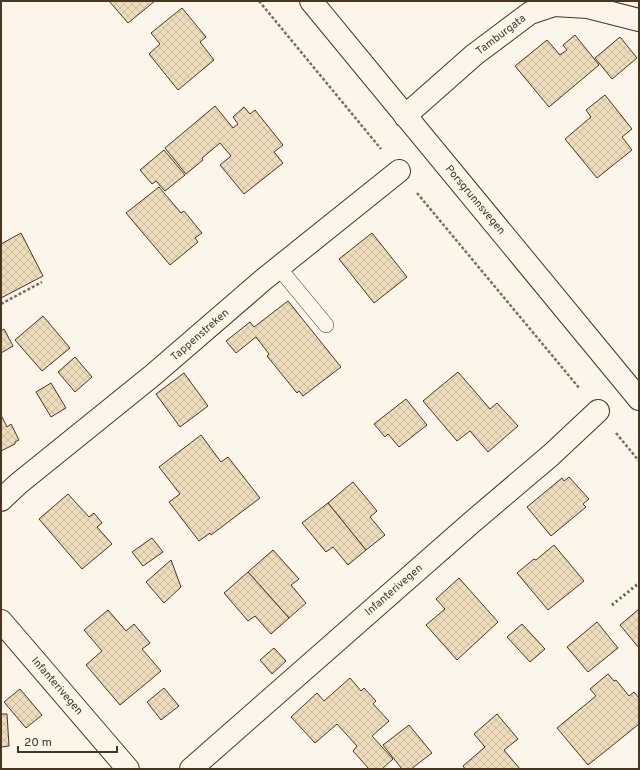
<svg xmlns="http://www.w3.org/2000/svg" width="640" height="770" viewBox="0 0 640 770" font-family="Overpass,sans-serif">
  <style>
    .building { fill: url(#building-cross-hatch); stroke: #4a3520 }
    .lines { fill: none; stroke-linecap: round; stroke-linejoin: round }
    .lane-casing { stroke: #4a3520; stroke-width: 16 }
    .street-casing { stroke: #4a3520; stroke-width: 24 }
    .primary-casing { stroke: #4a3520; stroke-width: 24 }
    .path { stroke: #7f6f5c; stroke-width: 2.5; stroke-dasharray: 3 2; stroke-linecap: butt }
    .lane { stroke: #fbf6e9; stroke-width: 15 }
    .street { stroke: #fbf6e9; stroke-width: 22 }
    .primary { stroke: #fbf6e9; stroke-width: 22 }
    .hedge { stroke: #436837; stroke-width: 3; stroke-dasharray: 2 3; stroke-linecap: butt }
    .labels { text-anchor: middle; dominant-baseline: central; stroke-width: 3; stroke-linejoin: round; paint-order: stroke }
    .street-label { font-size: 11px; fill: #4a3520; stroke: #fbf6e9 }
  </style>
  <defs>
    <pattern id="building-cross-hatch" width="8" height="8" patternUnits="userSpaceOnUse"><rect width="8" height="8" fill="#ecdcbc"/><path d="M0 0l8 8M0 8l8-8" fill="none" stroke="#ccbda1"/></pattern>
  </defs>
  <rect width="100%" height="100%" fill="#fbf6e9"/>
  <!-- building -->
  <g class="building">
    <polygon points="109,1 155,1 128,23"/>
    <polygon points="182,8 206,37 200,42 214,60 178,90 149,54 160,44 151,33"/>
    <polygon points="575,35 599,65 549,107 515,66 547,40 560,55 567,50 563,45"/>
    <polygon points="620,37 637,58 612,79 595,58"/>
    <polygon points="605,95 632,129 622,137 632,150 597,178 565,139 591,117 586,110"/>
    <polygon points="215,106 233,128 238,124 233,117 244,107 250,114 255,110 283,145 274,152 283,163 244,194 220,165 231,156 220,143 202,158 203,160 186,174 165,148"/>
    <polygon points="164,150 185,175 165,191 156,181 152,184 140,170"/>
    <polygon points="159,187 181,213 184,211 202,233 195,238 198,242 170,265 126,213"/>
    <polygon points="21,233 43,276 1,298 1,244"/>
    <polygon points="372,233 407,277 374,303 339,259"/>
    <polygon points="288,301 341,367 303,396 299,391 297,393 267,356 269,354 256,337 236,353 226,341 250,322 254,327"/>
    <polygon points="43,316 70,348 42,371 15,340"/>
    <polygon points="4,329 13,346 1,353 1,331"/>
    <polygon points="75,357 92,377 75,392 58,372"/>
    <polygon points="458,372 490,409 497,403 518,426 488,452 470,431 457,441 423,401"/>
    <polygon points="184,373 208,406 180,427 156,394"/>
    <polygon points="51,383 66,408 51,417 36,392"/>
    <polygon points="406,399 427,425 399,447 388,434 385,437 374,424"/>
    <polygon points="1,415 7,427 11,424 19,440 15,442 15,444 1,451"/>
    <polygon points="201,435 221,462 228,457 260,498 211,535 210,533 199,541 169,502 180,494 159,467"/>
    <polygon points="569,477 589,499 583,504 586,507 551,536 527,507 562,478 564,481"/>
    <polygon points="353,482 377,511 370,517 385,535 366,550 328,503"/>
    <polygon points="68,494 89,517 94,513 102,523 97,527 112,544 82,569 39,519"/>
    <polygon points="328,503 366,550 348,565 333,547 326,552 302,523"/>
    <polygon points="152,538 163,552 143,566 132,552"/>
    <polygon points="554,545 584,581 548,610 517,573 534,559 536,560"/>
    <polygon points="273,550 299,579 291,585 306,603 289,618 248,572"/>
    <polygon points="171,560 181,587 164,603 146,582"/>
    <polygon points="248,572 289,618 271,634 255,616 248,621 224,593"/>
    <polygon points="459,578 498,622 457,660 426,625 445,609 436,599"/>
    <polygon points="639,609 639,648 620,625"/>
    <polygon points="108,610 126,631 134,624 150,643 142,649 161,671 120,705 86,665 102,651 84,630"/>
    <polygon points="597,622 618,648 588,672 567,647"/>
    <polygon points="522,624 545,649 530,662 507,637"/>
    <polygon points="274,648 286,661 272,674 260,660"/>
    <polygon points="608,674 614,681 616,680 629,696 634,692 639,698 639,724 588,765 557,728 596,696 590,689"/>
    <polygon points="350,678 361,691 364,688 376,701 373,704 389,721 372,736 393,759 382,769 369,769 353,751 357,746 337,724 315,743 291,717 317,693 324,701"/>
    <polygon points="164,688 179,706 161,720 147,702"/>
    <polygon points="20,689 42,715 26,728 4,702"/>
    <polygon points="1,714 7,714 9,746 1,747"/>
    <polygon points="497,714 518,739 504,750 520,769 465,769 463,766 485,747 474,734"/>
    <polygon points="409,725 432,753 411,769 402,769 383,745"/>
  </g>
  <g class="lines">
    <defs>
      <polyline id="lane" points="279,268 326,325"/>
      <g id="street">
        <polyline points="405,116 474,55 530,13 554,5 588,7 639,20"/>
        <polyline points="1,500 18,484 153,375 263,280 399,171"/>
        <polyline points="1,621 128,769"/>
        <polyline points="191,769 471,523 551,455 598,411"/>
      </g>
      <polyline id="primary" points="311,1 639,399"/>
    </defs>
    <!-- lane casing -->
    <use href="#lane" class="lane-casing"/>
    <!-- street casing -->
    <use href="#street" class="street-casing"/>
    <!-- primary casing -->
    <use href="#primary" class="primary-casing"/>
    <!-- path -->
    <g class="path">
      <polyline points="259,1 381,149"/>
      <polyline points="417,193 580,389"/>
      <polyline points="1,304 42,282"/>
      <polyline points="616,433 639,461"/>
    </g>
    <!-- lane -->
    <use href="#lane" class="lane"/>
    <!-- street -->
    <use href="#street" class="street"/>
    <!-- primary -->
    <use href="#primary" class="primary"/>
    <!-- hedge -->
    <polyline class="hedge" points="612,605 639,583"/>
  </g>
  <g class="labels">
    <!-- street labels -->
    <g class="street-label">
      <text transform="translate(501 35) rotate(-37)">Tamburgata</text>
      <text transform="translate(475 200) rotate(50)">Porsgrunnsvegen</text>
      <text transform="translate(200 335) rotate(-41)">Tappenstreken</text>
      <text transform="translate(394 590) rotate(-41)">Infanterivegen</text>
      <text transform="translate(57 686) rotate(49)">Infanterivegen</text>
    </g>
  </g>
  <!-- border -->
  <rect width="640" height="770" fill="none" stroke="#4a3520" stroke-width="4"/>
  <!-- scale -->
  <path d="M18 746v6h99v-6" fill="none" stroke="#4a3520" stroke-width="2"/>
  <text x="24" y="746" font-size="12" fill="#4a3520" stroke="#fbf6e9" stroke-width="3" paint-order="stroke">20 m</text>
</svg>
